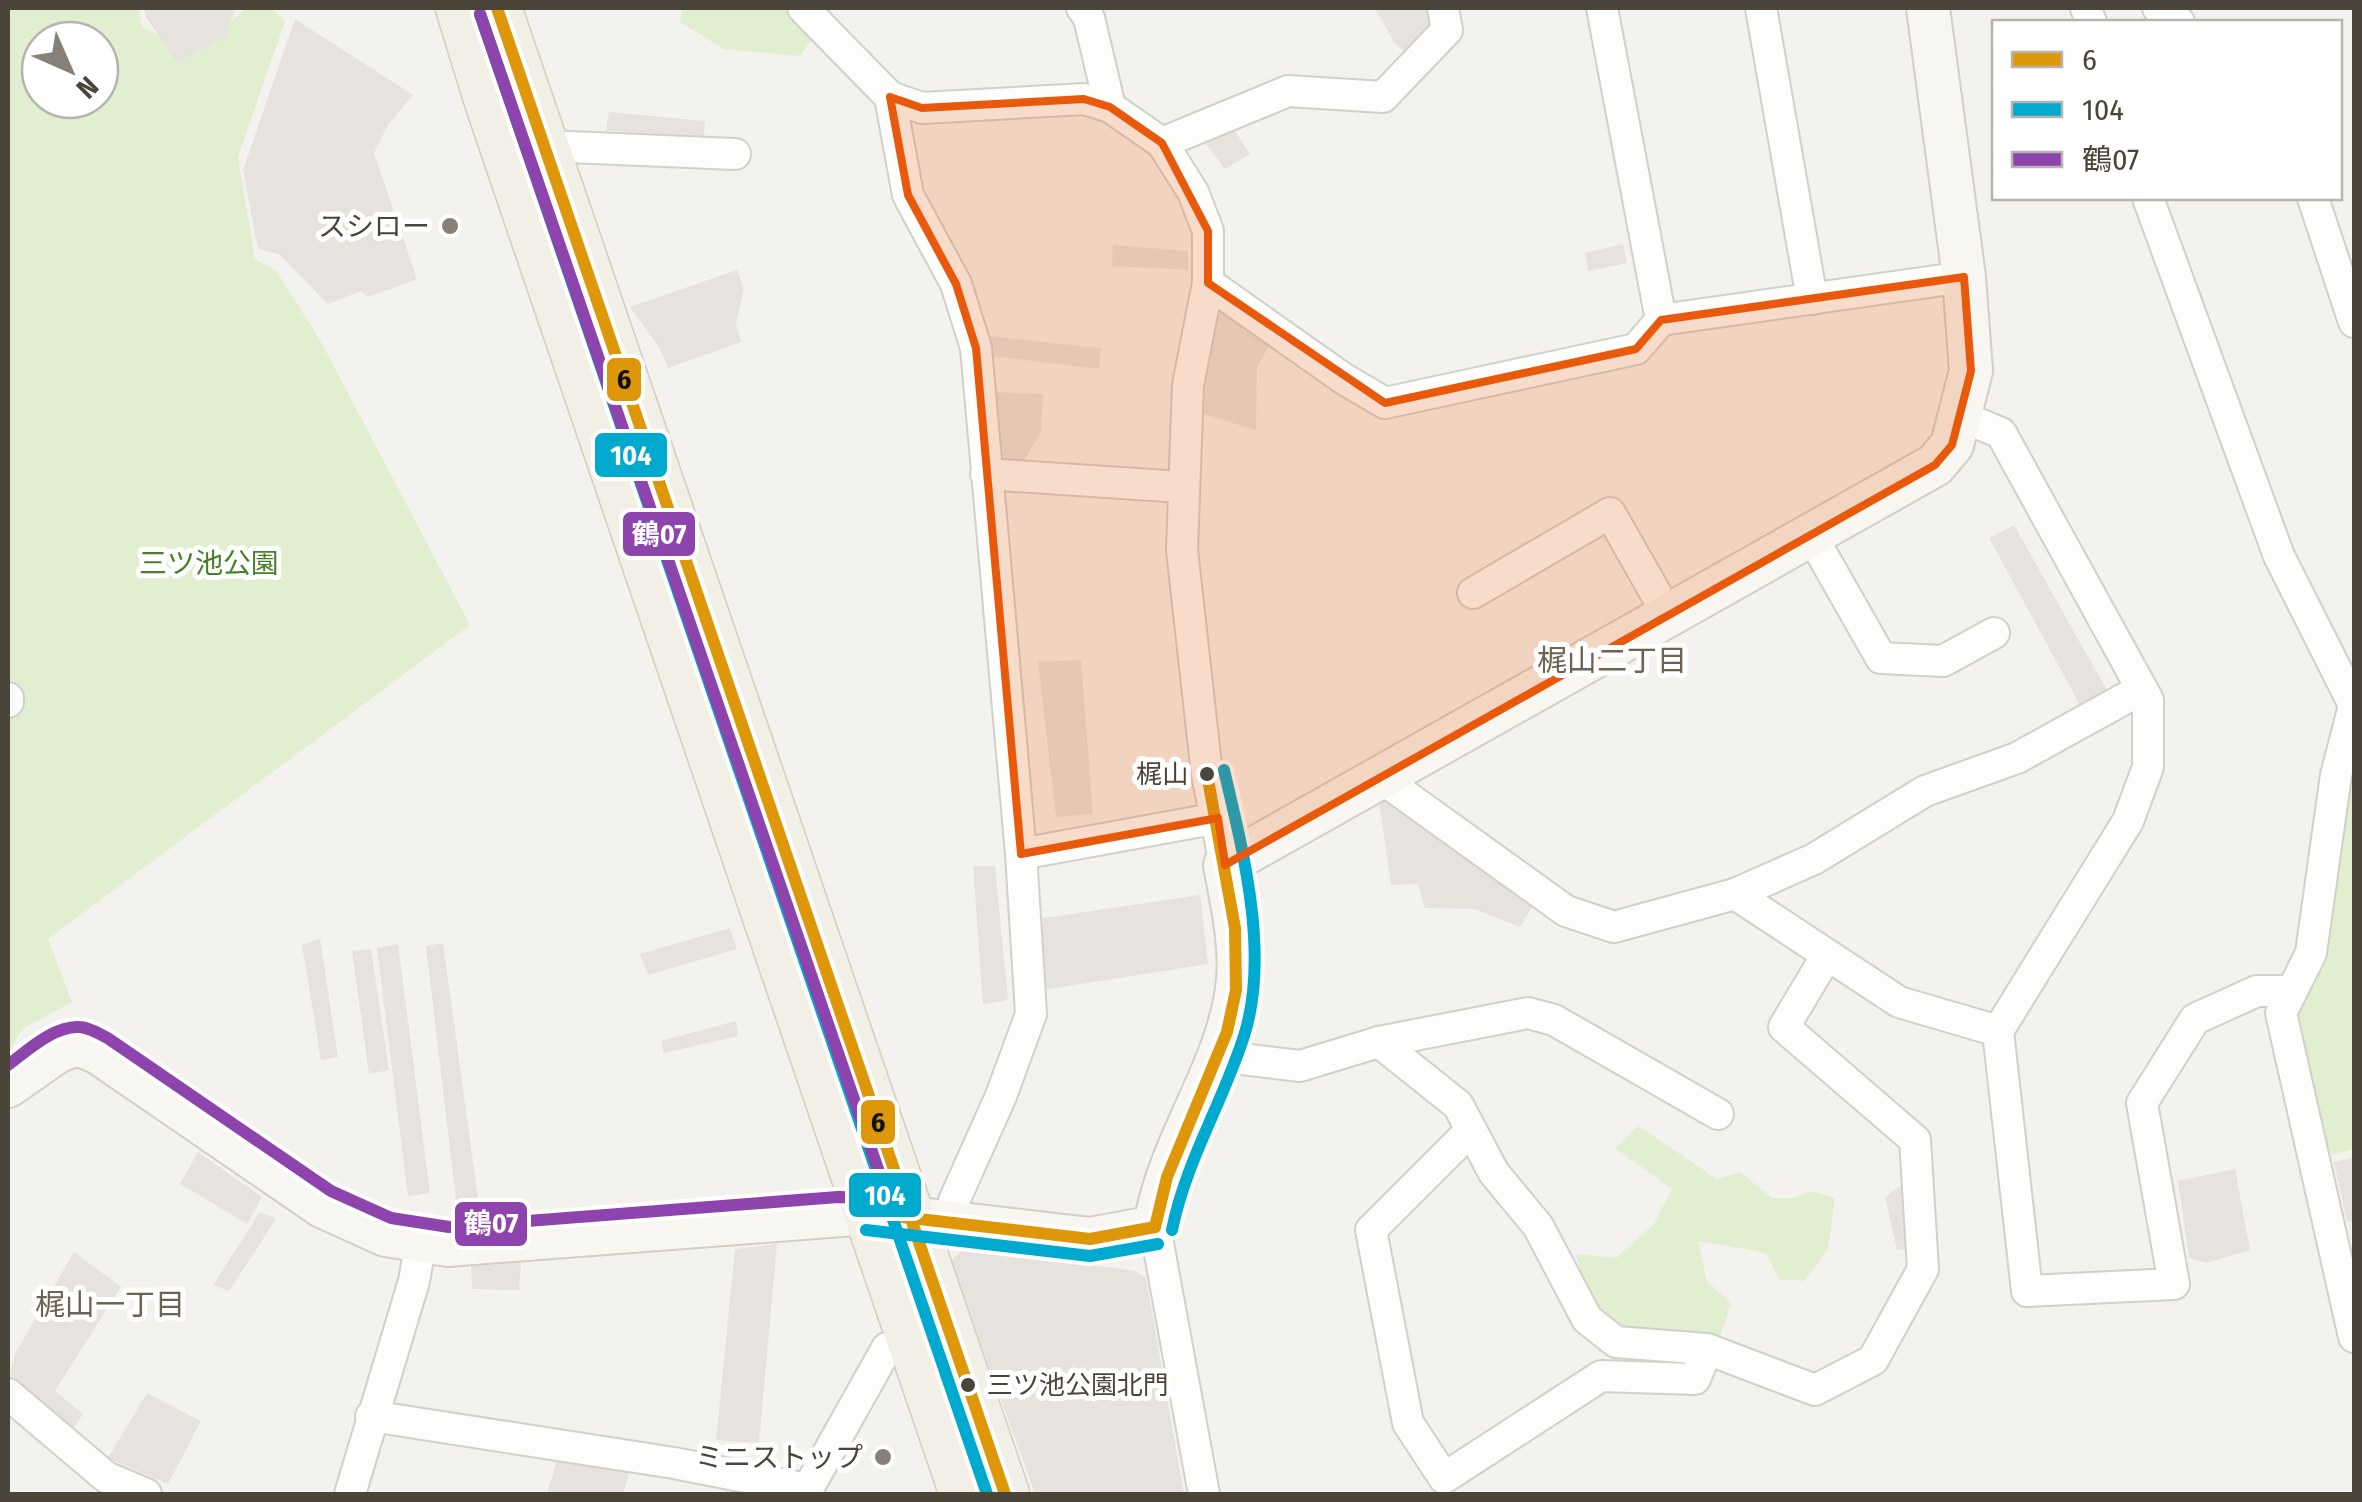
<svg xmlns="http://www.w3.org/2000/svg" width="2362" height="1502" viewBox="0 0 2362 1502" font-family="'Fira Sans Condensed','Noto Sans JP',sans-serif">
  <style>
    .industrial { fill: #e6e2de }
    .green { fill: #e1eecf; fill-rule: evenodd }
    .parking { fill: #e6e3df }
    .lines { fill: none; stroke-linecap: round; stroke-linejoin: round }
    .street-casing { stroke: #d2d0cb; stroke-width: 34 }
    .secondary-casing { stroke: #d3cfc5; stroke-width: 46 }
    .primary-casing { stroke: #d6cebb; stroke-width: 51 }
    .street { stroke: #fdfdfc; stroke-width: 30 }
    .secondary { stroke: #f7f6f1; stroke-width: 42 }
    .primary { stroke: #f2efe6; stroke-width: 48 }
    .bus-1-casing { stroke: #fff; stroke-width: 20 }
    .bus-2-casing { stroke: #fff; stroke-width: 20 }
    .bus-3-casing { stroke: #fff; stroke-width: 20 }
    .bus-1 { stroke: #dd9709; stroke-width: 12 }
    .bus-2 { stroke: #00a9ce; stroke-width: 12 }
    .bus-3 { stroke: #8e44ad; stroke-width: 12 }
    .marked { fill: #e8590c; fill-opacity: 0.2; stroke: #e8590c; stroke-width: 8; stroke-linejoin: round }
    .poi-dot { fill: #868178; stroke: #fff; stroke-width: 4 }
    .bus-dot { fill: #4b4439; stroke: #fff; stroke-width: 4 }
    .labels { text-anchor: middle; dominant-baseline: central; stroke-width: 10; stroke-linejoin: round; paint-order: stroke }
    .bus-label { font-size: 26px; fill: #4b4439; stroke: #fff; text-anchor: end }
    .poi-label { font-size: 28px; fill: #4b4439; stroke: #fff; text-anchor: end }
    .park-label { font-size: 28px; fill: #4a7f2a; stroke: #fff }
    .neighbourhood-label { font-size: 30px; fill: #6e6250; stroke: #fff }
    .line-badge { stroke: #fff; stroke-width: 4 }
    .badge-label { font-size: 28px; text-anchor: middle; font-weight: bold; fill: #fff }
    .pale-badge-label { font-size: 28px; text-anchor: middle; font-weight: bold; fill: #111 }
  </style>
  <rect width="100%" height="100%" fill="#f4f2ee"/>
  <!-- industrial -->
  <polygon class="industrial" points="965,1247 1135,1271 1146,1278 1184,1494 1035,1494 951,1261"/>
  <!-- green -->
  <g class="green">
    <path d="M8,8H139L142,27L196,52L247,8H271L285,21L238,157L255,259L276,271L320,340L470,625L48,939L72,1002L22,1029L8,1055ZM40,40H100V100H40Z"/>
    <polygon points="683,8 783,8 813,37 800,56 724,49 680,22"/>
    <polygon points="2354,760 2354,1149 2327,1156 2293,1024"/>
    <path d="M1638,1126L1717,1179L1740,1172L1772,1198H1793L1812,1191L1835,1198L1828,1249L1804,1281L1779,1279L1766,1253L1698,1241L1707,1281L1731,1303L1720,1338C1694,1337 1666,1339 1641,1335C1604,1330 1583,1286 1576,1254L1616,1258L1654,1224L1672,1189L1615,1148Z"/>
  </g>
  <!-- parking -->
  <g class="parking">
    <polygon points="144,8 232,8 235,11 225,37 177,62 146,17"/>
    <polygon points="1375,8 1434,8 1438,22 1407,55 1394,42"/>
    <polygon points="295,19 413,95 388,125 374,153 417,279 368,297 361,291 328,304 279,254 258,249 243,170"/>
    <polygon points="609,112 705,121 704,136 606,131"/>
    <polygon points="1233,128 1250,154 1225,169 1206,144"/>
    <polygon points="1623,244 1627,263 1588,271 1585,253"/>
    <polygon points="1113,245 1188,251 1188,270 1112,266"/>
    <polygon points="737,270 744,288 736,324 741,342 668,368 659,347 630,307"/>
    <polygon points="1219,302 1272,340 1257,367 1256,430 1204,414 1207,362"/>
    <polygon points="988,336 1101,348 1099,369 990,356"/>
    <polygon points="993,392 1043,394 1041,432 1023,462 998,460"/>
    <polygon points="2014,525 2109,694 2081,707 1989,538"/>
    <polygon points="1081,660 1093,814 1056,817 1038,662"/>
    <polygon points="1401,799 1536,900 1520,927 1474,909 1425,908 1418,884 1391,885 1379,801"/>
    <polygon points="995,866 1008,1000 983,1004 973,866"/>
    <polygon points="1200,895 1208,964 1043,990 1037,919"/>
    <polygon points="730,928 737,949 648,975 640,954"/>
    <polygon points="320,938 338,1057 321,1060 302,945"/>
    <polygon points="443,943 478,1198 456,1200 426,946"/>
    <polygon points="398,944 430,1193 408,1196 377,948"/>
    <polygon points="371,949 389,1070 369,1074 352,951"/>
    <polygon points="736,1021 738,1036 664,1053 661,1041"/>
    <polygon points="198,1152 262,1197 247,1224 180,1184"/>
    <polygon points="2354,1157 2354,1220 2347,1222 2334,1162"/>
    <polygon points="2235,1169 2250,1250 2206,1263 2189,1258 2178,1181"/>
    <polygon points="1905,1182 1916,1248 1897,1250 1885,1197"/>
    <polygon points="260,1212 276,1219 229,1291 213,1285"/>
    <polygon points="777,1244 759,1443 716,1440 735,1249"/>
    <polygon points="74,1252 121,1287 55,1391 83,1414 70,1433 10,1374 16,1352"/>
    <polygon points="521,1263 519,1290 472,1289 471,1266"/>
    <polygon points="147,1393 201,1421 168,1484 108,1458"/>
    <polygon points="557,1459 630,1471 623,1494 547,1494"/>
  </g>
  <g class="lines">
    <defs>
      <g id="street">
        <polyline points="803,8 890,97 922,108 1084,99 1110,107 1162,143 1193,192 1208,231 1208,283 1188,385 1182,550 1207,774 1225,865"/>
        <polyline points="1082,8 1089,18 1110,107"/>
        <polyline points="1602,8 1661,320"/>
        <polyline points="1761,8 1812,299"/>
        <polyline points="2086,8 2091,22"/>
        <polyline points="2158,8 2179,22"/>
        <polyline points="890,97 908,195 956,284 976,348 1021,854 1031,1014 1001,1096 954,1201 952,1221"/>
        <polyline points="1162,143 1288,91 1383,97 1447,30 1443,8"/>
        <polyline points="545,146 735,154"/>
        <polyline points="2148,198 2279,556 2354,705"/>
        <polyline points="2313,198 2354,322"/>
        <polyline points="1208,283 1344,379 1385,403 1636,349 1661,320 1964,277"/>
        <polyline points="1960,416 2001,433 2148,700 2148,767 2128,821 1998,1031 2027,1291 2174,1284 2142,1103 2195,1019 2257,991 2292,991"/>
        <polyline points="986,474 1182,487"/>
        <polyline points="1811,535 1881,658 1943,661 1994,633"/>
        <polyline points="1473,593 1610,513 1668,615"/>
        <polyline points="8,698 8,702"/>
        <polyline points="2354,706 2336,775 2311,953 2281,1013 2354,1337"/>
        <polyline points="1381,778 1566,911 1614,927 1735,894 1899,1002 1998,1031"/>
        <polyline points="1021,854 1218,818"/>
        <polyline points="1735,894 1814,859 1925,791 2017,758 2142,689"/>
        <polyline points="1379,1042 1458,1105 1494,1173 1538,1226 1587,1319 1616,1342 1707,1349"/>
        <polyline points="1217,1056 1300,1066 1379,1042 1528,1013 1554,1020 1718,1114"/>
        <polyline points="1471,1130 1371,1230 1408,1423 1444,1478 1601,1376 1695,1379 1707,1349 1815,1390 1873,1360 1923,1269 1915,1140 1784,1027 1827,955"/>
        <polyline points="1155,1227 1204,1494"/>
        <polyline points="8,1394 106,1477 146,1494"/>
        <polyline points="371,1416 674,1463 807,1489"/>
        <polyline points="350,1494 414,1281 421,1242"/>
        <polyline points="805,1494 887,1348 913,1340"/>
      </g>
      <path id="secondary" d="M8,1086L58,1051L78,1044L99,1053L322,1206L386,1235L448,1245L868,1213L1090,1239L1155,1227C1168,1141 1230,1067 1238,980C1241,942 1232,903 1225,865L1935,465L1952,445L1971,371L1964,277L1928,8"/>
      <g id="primary">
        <polyline points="460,8 489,102 964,1494"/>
        <polyline points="497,8 1005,1494"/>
      </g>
    </defs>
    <!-- street casing -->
    <use href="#street" class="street-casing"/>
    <!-- secondary casing -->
    <use href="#secondary" class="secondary-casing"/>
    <!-- primary casing -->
    <use href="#primary" class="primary-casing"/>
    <!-- street -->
    <use href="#street" class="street"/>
    <!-- secondary -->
    <use href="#secondary" class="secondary"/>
    <!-- primary -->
    <use href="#primary" class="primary"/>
    <defs>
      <g id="bus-1">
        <polyline points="497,8 1005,1494"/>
        <polyline points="868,1213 1090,1239 1155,1227"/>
        <polyline points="1155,1227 1167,1177 1227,1032 1236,990 1235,928 1207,774"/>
      </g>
      <g id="bus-2">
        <polyline points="480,14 987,1494"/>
        <polyline points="866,1230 1090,1256 1158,1244"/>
        <path d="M1172,1230C1186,1161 1223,1102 1244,1036C1270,955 1243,851 1224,770"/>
      </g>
      <path id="bus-3" d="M8,1065C27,1051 53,1026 79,1027C88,1027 100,1034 109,1039L331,1191L391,1218L449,1227L838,1197L888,1198L480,14"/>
    </defs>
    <!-- bus-1 casing -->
    <use href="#bus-1" class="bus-1-casing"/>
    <!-- bus-2 casing -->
    <use href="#bus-2" class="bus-2-casing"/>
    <!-- bus-3 casing -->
    <use href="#bus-3" class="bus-3-casing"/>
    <!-- bus-1 -->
    <use href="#bus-1" class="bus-1"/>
    <!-- bus-2 -->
    <use href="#bus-2" class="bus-2"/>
    <!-- bus-3 -->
    <use href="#bus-3" class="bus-3"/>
  </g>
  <!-- marked area -->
  <path class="marked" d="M890,97L922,108L1084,99L1110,107L1162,143L1208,231V283L1385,403L1636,349L1661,320L1964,277L1971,371L1952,445L1935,465L1225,865L1218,818L1021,854L976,348L956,284L908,195Z"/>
  <!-- markers -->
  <g class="poi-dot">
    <circle cx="450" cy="226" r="10"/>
    <circle cx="883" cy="1457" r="10"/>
  </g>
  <g class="bus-dot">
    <circle cx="1207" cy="774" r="9"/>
    <circle cx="968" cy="1385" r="9"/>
  </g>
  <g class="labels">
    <!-- bus labels -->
    <g class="bus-label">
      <text x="1188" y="774">梶山</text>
      <text x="987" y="1385" text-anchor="start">三ツ池公園北門</text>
    </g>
    <!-- poi labels -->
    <g class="poi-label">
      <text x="430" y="226">スシロー</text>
      <text x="863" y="1457">ミニストップ</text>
    </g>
    <!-- park labels -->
    <g class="park-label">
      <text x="209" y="563">三ツ池公園</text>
    </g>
    <!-- neighbourhood labels -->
    <g class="neighbourhood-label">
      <text x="1612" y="661">梶山二丁目</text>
      <text x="110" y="1305">梶山一丁目</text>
    </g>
  </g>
  <g class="line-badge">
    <rect x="605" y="356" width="38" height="47" rx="10" fill="#dd9709"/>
    <rect x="593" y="431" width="76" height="48" rx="10" fill="#00a9ce"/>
    <rect x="621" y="510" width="76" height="48" rx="10" fill="#8e44ad"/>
    <rect x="859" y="1098" width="38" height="48" rx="10" fill="#dd9709"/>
    <rect x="847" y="1171" width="76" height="48" rx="10" fill="#00a9ce"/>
    <rect x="453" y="1200" width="76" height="48" rx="10" fill="#8e44ad"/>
  </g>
  <g class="badge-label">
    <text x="631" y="465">104</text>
    <text x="659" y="544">鶴07</text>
    <text x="885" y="1205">104</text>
    <text x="491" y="1233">鶴07</text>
  </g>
  <g class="pale-badge-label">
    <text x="624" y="389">6</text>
    <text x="878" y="1132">6</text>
  </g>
  <!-- border -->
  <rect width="2362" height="1502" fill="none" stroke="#4b4439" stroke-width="20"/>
  <!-- legend -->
  <rect x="1992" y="20" width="350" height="180" fill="#ffffff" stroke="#b7b4b0" stroke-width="2.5"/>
  <rect x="2012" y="52" width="50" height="15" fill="#dd9709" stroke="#b7b4b0" stroke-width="2.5"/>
  <text x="2082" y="70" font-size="30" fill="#4b4439">6</text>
  <rect x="2012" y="102" width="50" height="15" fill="#00a9ce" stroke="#b7b4b0" stroke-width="2.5"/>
  <text x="2082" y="120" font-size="30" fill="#4b4439">104</text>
  <rect x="2012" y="152" width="50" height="15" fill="#8e44ad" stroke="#b7b4b0" stroke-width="2.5"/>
  <text x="2082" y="170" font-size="30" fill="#4b4439">鶴07</text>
  <!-- north arrow -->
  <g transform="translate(70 70) rotate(135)"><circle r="48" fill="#ffffff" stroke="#b7b4b0" stroke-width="2.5"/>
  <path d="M0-8L18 38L0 25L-18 38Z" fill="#868178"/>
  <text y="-15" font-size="28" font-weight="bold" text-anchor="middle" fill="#4b4439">N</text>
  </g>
</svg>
